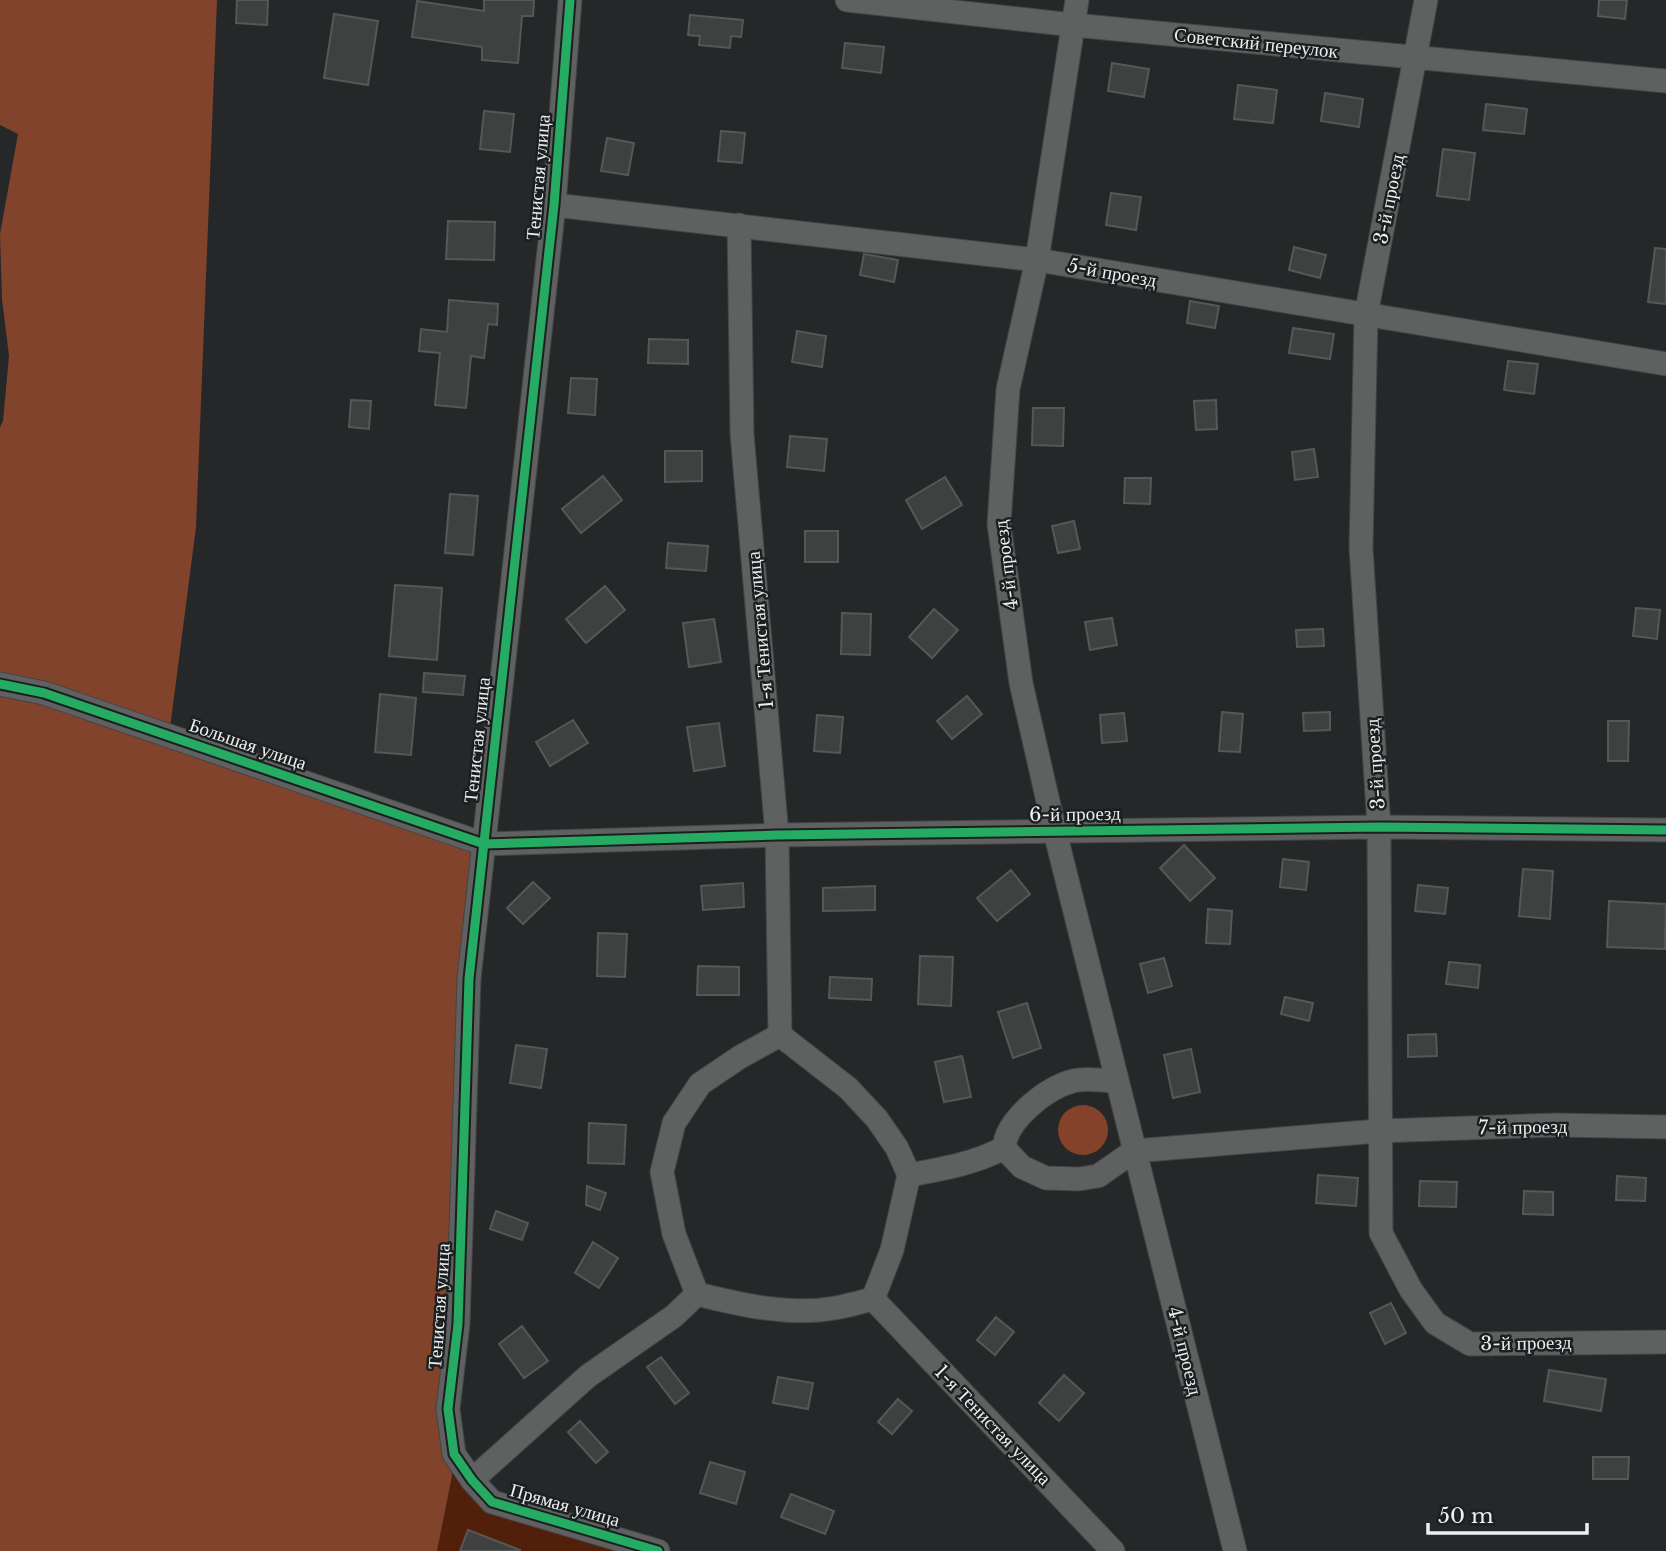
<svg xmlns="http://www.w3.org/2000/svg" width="1666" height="1551" viewBox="0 0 1666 1551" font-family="'Libre Baskerville',serif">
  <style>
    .green { fill: #521f0a }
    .forest { fill: #81432c }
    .water { fill: #84422b }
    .building { fill: #3f4141; stroke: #565757; stroke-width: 2 }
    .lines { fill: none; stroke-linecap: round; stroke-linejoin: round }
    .minor-casing { stroke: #434445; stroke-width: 25 }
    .minor { stroke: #5f6060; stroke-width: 23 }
    .cycleway-casing { stroke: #1c1f20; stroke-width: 13 }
    .cycleway { stroke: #26ab63; stroke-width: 9 }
    .labels { text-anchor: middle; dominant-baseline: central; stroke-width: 5; stroke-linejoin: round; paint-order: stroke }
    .street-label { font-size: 19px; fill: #eceeef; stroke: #1c1f20 }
  </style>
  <rect width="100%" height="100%" fill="#262728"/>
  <!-- green -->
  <polygon class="green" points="452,1476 492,1502 657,1551 437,1551"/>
  <!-- forest -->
  <polygon class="forest" points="0,0 217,0 196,527 169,736 467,838 482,862 448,1409 452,1476 437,1551 0,1551 0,427 3,421 9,356 2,299 0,234 18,134 0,125"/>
  <!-- water -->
  <circle class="water" cx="1083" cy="1130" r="25"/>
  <!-- building -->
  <g class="building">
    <polygon points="237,0 268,0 267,25 236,23"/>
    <polygon points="484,0 534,0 533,16 522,16 518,63 482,60 482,47 412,37 417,1 484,11"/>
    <polygon points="1599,0 1627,0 1625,19 1598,16"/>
    <polygon points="334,14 378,21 368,85 324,78"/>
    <polygon points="690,15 743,20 741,37 731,36 730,48 699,45 700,36 688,35"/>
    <polygon points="845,43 884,47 881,73 842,68"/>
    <polygon points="1112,63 1149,69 1144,97 1108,91"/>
    <polygon points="1238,85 1277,90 1273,123 1234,119"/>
    <polygon points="1325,93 1363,99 1359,127 1321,121"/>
    <polygon points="1486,104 1527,109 1524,134 1483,130"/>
    <polygon points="484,111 514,114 510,152 480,149"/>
    <polygon points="721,131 745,133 742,163 718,161"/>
    <polygon points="607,138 634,143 628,175 601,171"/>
    <polygon points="1443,149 1475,153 1469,200 1437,196"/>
    <polygon points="1111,193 1141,197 1136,230 1106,225"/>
    <polygon points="448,221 495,222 494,260 446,259"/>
    <polygon points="1294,247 1326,255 1320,278 1289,270"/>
    <polygon points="1655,248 1666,249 1666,304 1648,302"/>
    <polygon points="864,254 898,260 894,282 860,275"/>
    <polygon points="449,300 498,304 497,325 488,324 484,358 471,356 466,408 435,405 440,353 419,351 421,329 447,332"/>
    <polygon points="1190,301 1219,306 1215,328 1187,323"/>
    <polygon points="1293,328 1334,334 1330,359 1289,353"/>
    <polygon points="797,331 826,336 822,367 792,362"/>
    <polygon points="649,339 688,340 688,364 648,363"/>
    <polygon points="1508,361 1538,364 1534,394 1504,390"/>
    <polygon points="571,378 597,379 595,415 568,413"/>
    <polygon points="351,400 371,401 369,429 349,427"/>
    <polygon points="1216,400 1217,429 1196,430 1194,401"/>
    <polygon points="1033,408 1064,408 1063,446 1032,445"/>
    <polygon points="790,436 827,439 824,471 787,467"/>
    <polygon points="1314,449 1318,477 1295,480 1292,452"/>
    <polygon points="665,451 702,451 702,481 665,482"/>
    <polygon points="603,476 622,500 581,533 562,509"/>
    <polygon points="945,477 962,505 922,529 906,500"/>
    <polygon points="1125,478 1151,478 1150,504 1124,503"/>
    <polygon points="450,494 478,496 473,555 445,553"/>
    <polygon points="1074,521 1080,549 1058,553 1052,526"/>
    <rect x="805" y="531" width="33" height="31"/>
    <polygon points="668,543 708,546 706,571 666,568"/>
    <polygon points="395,585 442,588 437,660 389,656"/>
    <polygon points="605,586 625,610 586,643 566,619"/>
    <polygon points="1636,608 1660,610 1657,639 1633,636"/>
    <polygon points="934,609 958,630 932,658 909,637"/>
    <polygon points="842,613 871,614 870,655 841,654"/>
    <polygon points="1112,618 1117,645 1090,650 1085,622"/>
    <polygon points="714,619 721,662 689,667 683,623"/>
    <polygon points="1323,629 1324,646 1297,647 1296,630"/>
    <polygon points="424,673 465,676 463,695 423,692"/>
    <polygon points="380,694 416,698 411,755 375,752"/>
    <polygon points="967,696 982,714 952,739 937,721"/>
    <polygon points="1222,712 1243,714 1240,752 1219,751"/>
    <polygon points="1330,712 1330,730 1304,731 1303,713"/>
    <polygon points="1124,713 1127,741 1102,743 1100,715"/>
    <polygon points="817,715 843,717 840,753 814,751"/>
    <polygon points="573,720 588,743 550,766 536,742"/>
    <polygon points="1608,721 1629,721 1628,761 1608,761"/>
    <polygon points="719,723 725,766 694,771 687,727"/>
    <polygon points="1184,845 1215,878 1190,901 1160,868"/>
    <polygon points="1283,859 1309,862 1306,890 1280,887"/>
    <polygon points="1523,869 1553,871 1550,919 1519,916"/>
    <polygon points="1011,870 1030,894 997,921 977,898"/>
    <polygon points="533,882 550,898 523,924 507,908"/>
    <polygon points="743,883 744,907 703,910 701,886"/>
    <polygon points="1418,885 1448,888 1445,914 1415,911"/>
    <polygon points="875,886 875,910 823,911 823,888"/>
    <polygon points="1609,901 1666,904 1665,949 1607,947"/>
    <polygon points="1208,909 1232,911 1230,944 1206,943"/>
    <polygon points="598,933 627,934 625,977 597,976"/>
    <polygon points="920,956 953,957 951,1006 918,1004"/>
    <polygon points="1164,958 1172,986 1148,993 1140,964"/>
    <polygon points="1449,962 1480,965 1478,988 1446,984"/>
    <polygon points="698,966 739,967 739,995 697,995"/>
    <polygon points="830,977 872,979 871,1000 829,998"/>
    <polygon points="1285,997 1313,1003 1309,1021 1281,1014"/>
    <polygon points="1027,1003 1041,1048 1013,1058 998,1012"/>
    <polygon points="1436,1034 1437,1056 1408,1057 1408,1035"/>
    <polygon points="516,1045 547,1049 541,1088 510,1083"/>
    <polygon points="1191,1049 1200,1092 1173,1098 1164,1055"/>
    <polygon points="962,1056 971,1097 944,1102 935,1062"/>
    <polygon points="589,1123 626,1125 624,1164 588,1163"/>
    <polygon points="1318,1175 1358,1178 1356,1206 1316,1203"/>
    <polygon points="1617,1176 1646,1178 1645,1201 1616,1200"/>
    <polygon points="1420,1181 1457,1182 1456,1207 1419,1206"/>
    <polygon points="587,1186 606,1193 600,1210 586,1205"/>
    <polygon points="1524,1191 1553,1192 1553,1215 1523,1214"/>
    <polygon points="496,1211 528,1223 522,1240 490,1229"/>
    <polygon points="593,1242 618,1258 599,1288 575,1273"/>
    <polygon points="1391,1303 1406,1333 1385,1344 1370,1313"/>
    <polygon points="996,1317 1014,1332 995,1355 977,1340"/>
    <polygon points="522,1326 548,1361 524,1378 499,1344"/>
    <polygon points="661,1357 689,1393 675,1404 647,1367"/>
    <polygon points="1549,1370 1606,1379 1601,1411 1544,1401"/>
    <polygon points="1064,1375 1084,1393 1059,1421 1039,1403"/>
    <polygon points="778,1377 813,1383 808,1409 773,1403"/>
    <polygon points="898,1399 912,1411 892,1434 878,1422"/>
    <polygon points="580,1421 608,1452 596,1463 568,1432"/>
    <polygon points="1593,1457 1629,1457 1628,1479 1593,1479"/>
    <polygon points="710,1462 745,1472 736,1504 700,1493"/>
    <polygon points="791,1494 834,1511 825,1534 781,1517"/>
    <polygon points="468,1530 520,1550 520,1551 460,1551"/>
  </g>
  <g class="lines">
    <defs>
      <g id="minor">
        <polyline points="570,0 554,205 469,979 458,1324 448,1409 454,1454 472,1480 492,1502 658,1551"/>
        <polyline points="847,0 1073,25 1666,81"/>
        <polyline points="1077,0 1037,260 1008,389 999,524 1021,683 1055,832 1235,1551"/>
        <polyline points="1426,0 1366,315 1361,548 1379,827 1381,1233 1411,1290 1435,1323 1470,1344 1666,1342"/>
        <polyline points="554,205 1037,260 1666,364"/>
        <polyline points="739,225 742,434 777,835 780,1035"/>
        <polyline points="0,684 44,693 484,844 777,835 1379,827 1666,830"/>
        <path d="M780,1035L848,1088L877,1119L897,1148L909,1175L892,1250L873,1299C860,1302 847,1306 835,1308C789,1316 741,1305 697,1294L674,1234L662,1172L674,1123L700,1084L740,1057Z"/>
        <path d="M1117,1082C1104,1080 1086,1078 1073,1081C1046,1088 1006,1120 1004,1148L1022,1167L1046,1178L1079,1179L1098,1176L1134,1151L1379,1131L1557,1125L1666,1127"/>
        <path d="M909,1175C943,1169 973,1164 1004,1148"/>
        <polyline points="873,1299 1113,1551"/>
        <polyline points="472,1480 588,1376 674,1316 697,1294"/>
      </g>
    </defs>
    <!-- minor casing -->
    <use href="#minor" class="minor-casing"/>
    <!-- minor -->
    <use href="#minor" class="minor"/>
    <defs>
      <g id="cycleway">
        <polyline points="570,0 554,205 469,979 458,1324 448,1409 454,1454 472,1480 492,1502 658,1551"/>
        <polyline points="0,684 44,693 484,844 777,835 1379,827 1666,830"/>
      </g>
    </defs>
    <!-- cycleway casing -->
    <use href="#cycleway" class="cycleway-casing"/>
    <!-- cycleway -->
    <use href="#cycleway" class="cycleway"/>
  </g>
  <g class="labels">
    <!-- street labels -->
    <g class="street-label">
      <text transform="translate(1256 43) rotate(6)">Советский переулок</text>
      <text transform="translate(538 177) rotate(-85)">Тенистая улица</text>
      <text transform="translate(1389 199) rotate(-79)">3-й проезд</text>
      <text transform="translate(1112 273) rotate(10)">5-й проезд</text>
      <text transform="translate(1006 565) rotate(-97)">4-й проезд</text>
      <text transform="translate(760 630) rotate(-95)">1-я Тенистая улица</text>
      <text transform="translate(477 740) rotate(-84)">Тенистая улица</text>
      <text transform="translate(248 744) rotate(19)">Большая улица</text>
      <text transform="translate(1375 764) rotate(-94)">3-й проезд</text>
      <text transform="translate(1075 814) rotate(-1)">6-й проезд</text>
      <text transform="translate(1523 1127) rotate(-1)">7-й проезд</text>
      <text transform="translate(439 1306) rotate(-86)">Тенистая улица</text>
      <text transform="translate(1526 1343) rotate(-1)">3-й проезд</text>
      <text transform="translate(1185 1351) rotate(76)">4-й проезд</text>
      <text transform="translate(993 1425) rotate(46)">1-я Тенистая улица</text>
      <text transform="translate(565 1505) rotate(16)">Прямая улица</text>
    </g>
  </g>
  <!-- scale -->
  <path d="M1428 1523v10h159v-10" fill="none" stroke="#eceeef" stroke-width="3.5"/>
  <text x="1438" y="1523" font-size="21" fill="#eceeef" stroke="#1c1f20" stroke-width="5" paint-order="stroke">50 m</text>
</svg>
